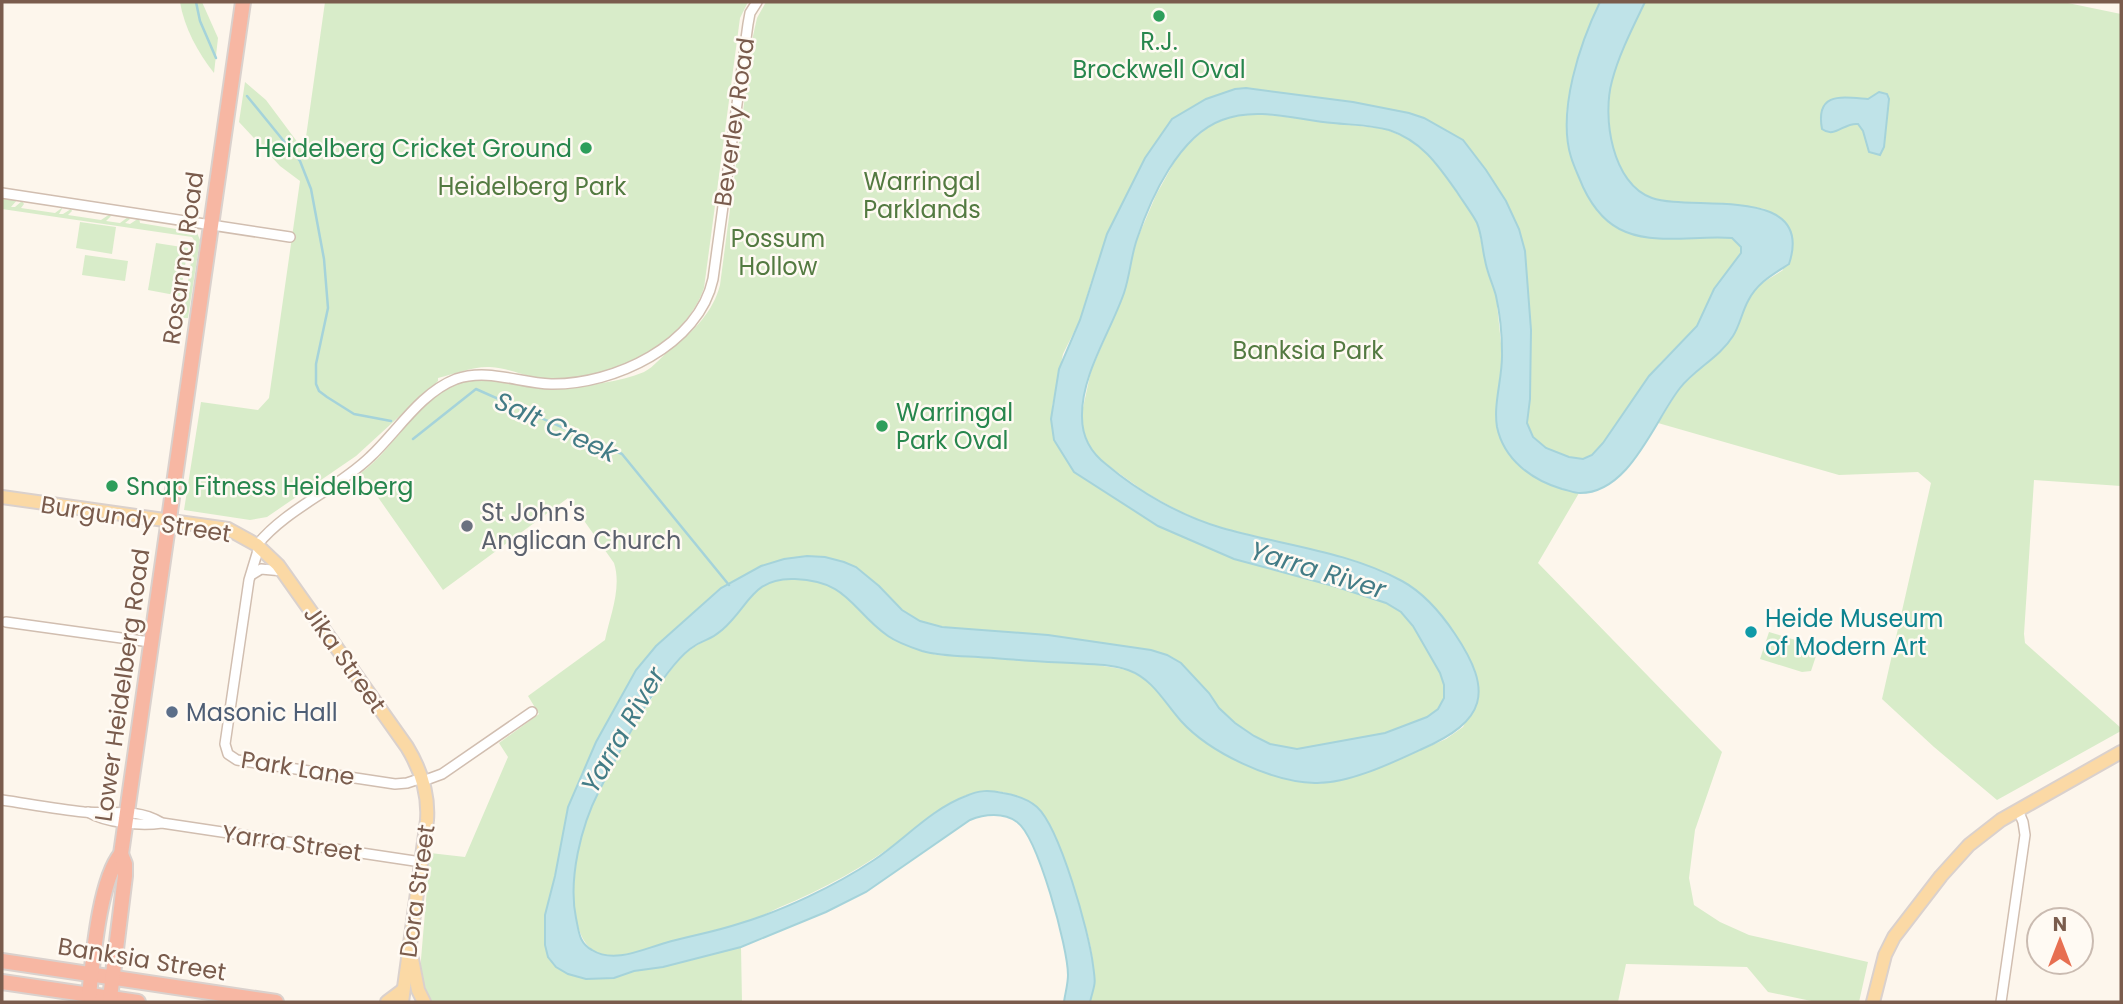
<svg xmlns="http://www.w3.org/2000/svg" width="2123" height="1004" viewBox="0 0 2123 1004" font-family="Poppins,sans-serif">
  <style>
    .green { fill: #d8ecc9 }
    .water { fill: #bfe3e8; stroke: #a5d3da; stroke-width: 2 }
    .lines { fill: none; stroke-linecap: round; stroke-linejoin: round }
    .stream { stroke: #a5d3da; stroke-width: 2.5 }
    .minor-casing { stroke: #d1beb0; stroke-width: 12 }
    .major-casing { stroke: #dad1cd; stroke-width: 16 }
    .highway-casing { stroke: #dad1cd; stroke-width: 18 }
    .minor { stroke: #fff; stroke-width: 9 }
    .major { stroke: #fbd9a5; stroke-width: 12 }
    .highway { stroke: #f7b7a3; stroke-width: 14 }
    .leisure-dot { fill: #2e9e5b; stroke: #fffaf3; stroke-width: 2.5 }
    .worship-dot { fill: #6b7280; stroke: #fffaf3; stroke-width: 2.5 }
    .culture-dot { fill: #0f9aa8; stroke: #fffaf3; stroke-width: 2.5 }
    .service-dot { fill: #5c6f8a; stroke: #fffaf3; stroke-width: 2.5 }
    .labels { text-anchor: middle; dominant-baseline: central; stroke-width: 5; stroke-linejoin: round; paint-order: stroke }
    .leisure-label { font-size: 24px; fill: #27864d; stroke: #fffaf3; text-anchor: start }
    .street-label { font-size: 24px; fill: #7a5c4d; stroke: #fffaf3 }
    .park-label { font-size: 24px; fill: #537a41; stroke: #fffaf3 }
    .worship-label { font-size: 24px; fill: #5b616d; stroke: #fffaf3; text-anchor: start }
    .culture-label { font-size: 24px; fill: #0d838f; stroke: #fffaf3; text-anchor: start }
    .service-label { font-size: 24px; fill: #4e5e75; stroke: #fffaf3; text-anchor: start }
    .water-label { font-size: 26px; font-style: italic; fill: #437c86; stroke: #fffaf3 }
  </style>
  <rect width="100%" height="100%" fill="#fdf6ec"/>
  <!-- green -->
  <g class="green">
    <path d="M180,2H202L218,38L214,73C198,53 184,27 180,2Z"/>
    <path d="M325,2H748L740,18L704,288C684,346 608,384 548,379C528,378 510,368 490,367C474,366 454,374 438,378V381L356,456L267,517L250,520L184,510L201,402L258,410L269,398L300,181L280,166L239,122L245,82L266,100L304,151Z"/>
    <path d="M766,2H1600C1585,32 1561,103 1567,136C1570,151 1578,167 1583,181C1591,204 1602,223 1626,232C1659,245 1698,235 1732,238L1741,247V253L1714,289L1697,326L1660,363L1603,443L1592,455L1583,459L1569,457L1546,448L1533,437L1527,422L1530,399L1531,330L1525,251L1463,140L1424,118L1353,102L1246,88L1206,99L1172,119L1145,158L1122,205L1091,282L1080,320L1063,354L1052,407L1054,440L1074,472L1158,526L1234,559L1337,587L1386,603L1401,612L1413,626L1440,673L1444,685V698L1438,709L1427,717L1385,733L1297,749L1270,744L1255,736L1235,723L1219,708L1209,693L1167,655L1151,650L1048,635L942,628L920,621L902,610L879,586L856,567L784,559L761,566L721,588L656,646L636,670L596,742L568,807L555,876L545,915L556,967L568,974L586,979L614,978L634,971L663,967L741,947L742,1002H431L423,990L420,971L430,853L465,857L508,757L499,743L539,714L528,696L605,640C610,616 622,588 614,563L568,498L443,590L361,473C396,448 416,398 459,383C481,375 505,382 528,385C561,390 612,385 644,372C654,367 663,355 672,348C694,331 713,312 720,285L753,36L757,18Z"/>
    <path d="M1645,2H2063L2121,14V486L2034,480L2024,634L2025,643L2121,728V731L1997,800L1934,747L1882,699L1931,483L1918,472L1839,475L1658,423L1680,388L1731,340L1750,296L1759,285L1783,270L1765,209C1745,205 1726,204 1706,203C1688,202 1670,204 1653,198C1612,185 1603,118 1612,81C1619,54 1633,27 1645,2Z"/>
    <path d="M1254,113L1385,129L1418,143L1434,159L1477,221L1487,271L1496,294L1503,364L1497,404V424L1553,486L1579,493L1538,563L1722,752L1695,830L1689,878L1694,905L1720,922L1749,935L1868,962L1859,1002H1816L1768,992L1747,967L1626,964L1618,1002H1090C1103,960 1080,913 1068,872C1055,828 1039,790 986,791C957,792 928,819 906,836C866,866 824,889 778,908C766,914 754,920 741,924C715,931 689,936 663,944C628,954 588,972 577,922C560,850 607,770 644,711C656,692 667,672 683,656C695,643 714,639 726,626C745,607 756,580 787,578C838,577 845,598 877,627C893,641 917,649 937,655L1091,664L1128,670L1143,678L1156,689L1181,721L1264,772L1320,784L1382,767L1446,739L1463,727L1479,692L1478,681L1463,646L1419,592L1403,581L1347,559L1211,525L1177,510L1145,492L1095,456L1082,430V412L1091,371L1124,294L1136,242L1156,195L1181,150L1217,120Z"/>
    <polygon points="2,198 17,200 11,207 15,207 22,201 24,204 21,208 55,213 63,207 59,214 63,214 71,209 72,211 68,215 101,220 110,214 111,216 106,221 120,223 128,217 130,219 125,223 130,224 139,218 140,223 176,229 181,226 197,233 200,240 188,318 183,318 194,240 192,237 2,209"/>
    <polygon points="80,222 116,227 112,254 76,248"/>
    <polygon points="156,243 188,248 180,296 148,290"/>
    <polygon points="85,255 128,261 125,281 82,275"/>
    <polygon points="1769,632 1819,647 1811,671 1802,672 1760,659"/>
  </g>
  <!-- water -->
  <g class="water">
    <path d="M1600,2H1645C1633,27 1619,54 1612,81C1602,117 1612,184 1652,198C1691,212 1816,183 1789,264C1772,275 1757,283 1748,301C1742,312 1740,325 1733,336C1720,357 1695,369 1680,388C1654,421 1630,493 1580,493C1574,493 1568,490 1562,489C1532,480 1504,460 1497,427C1493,403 1503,377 1502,352C1502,334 1500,314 1496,296C1493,284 1487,273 1485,260C1482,248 1482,235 1477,223C1475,218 1460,197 1457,192C1438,165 1422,141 1389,130C1371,125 1352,125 1333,123C1298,120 1257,106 1222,120C1179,136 1151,197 1137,239C1131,256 1130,275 1124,293C1110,333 1081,375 1082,417C1082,438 1091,453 1107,465C1139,492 1181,516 1222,528C1281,545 1347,551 1402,581C1424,593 1441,613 1455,634C1494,692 1486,721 1422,749C1392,763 1348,784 1315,783C1272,782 1210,753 1181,721C1164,702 1153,679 1128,670C1110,664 1090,664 1072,663C1040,662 1009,659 978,657C959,656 940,656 922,651C910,647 898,643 888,636C851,610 849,581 795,579C752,577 749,607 722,630C707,643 706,637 690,649C659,673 618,754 599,791C581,826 568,879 576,918C579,932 579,943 592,950C614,964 643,949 665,943C689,936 714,932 738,924C782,911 835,886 874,860C904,840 931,809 966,796C979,790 989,790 1003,793C1015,795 1028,799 1037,807C1060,828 1089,932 1093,965C1096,986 1095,982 1090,1002H1064C1065,994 1068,984 1068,975C1068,948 1038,837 1017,822C1004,812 984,814 970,820L866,892L826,912L741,947L663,967L634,971L614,978L586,979L568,974L556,967L548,957L545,945V915L555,876L568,807L596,742L636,670L656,646L721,588L761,566L784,559L807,556L825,557L844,562L856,567L879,586L902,610L920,621L942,627L1048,635L1151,650L1167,655L1181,663L1209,693L1219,708L1235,723L1254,736L1270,744L1297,749L1385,733L1427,717L1438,709L1444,698V685L1440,673L1413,626L1401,612L1386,603L1337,587L1234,559L1158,526L1074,472L1054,440L1051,419L1059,369L1080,320L1107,234L1145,158L1172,119L1206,99L1235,89L1246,88L1353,102L1409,113L1424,118L1463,140L1486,170L1506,201L1519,229L1525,251L1531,330L1530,399L1527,423L1533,437L1546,448L1569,457L1583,459L1592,455L1603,443L1649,376L1697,326L1714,289L1741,253V247L1732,238C1698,235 1658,245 1626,232C1605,224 1592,206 1583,187C1579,177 1574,167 1571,157C1557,111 1580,43 1600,2Z"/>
    <path d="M1879,92L1887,94L1889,99L1884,147L1880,155L1869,152L1863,131L1858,124C1844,122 1835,139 1822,129C1815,91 1843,97 1868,99Z"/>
  </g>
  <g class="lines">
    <!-- stream -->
    <g class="stream">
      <polyline points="196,2 200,21 216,58"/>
      <polyline points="247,96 300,161 311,189 324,259 328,308 316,364 316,384 319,391 327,397 354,414 391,421"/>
      <polyline points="413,439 476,389 622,454 729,585"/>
    </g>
    <defs>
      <g id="minor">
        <polyline points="2,193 290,237"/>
        <path d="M257,545C287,508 336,490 370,457C397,432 420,393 456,379C488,368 519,383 551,384C614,385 699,345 713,279L748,24L750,13L757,2"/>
        <polyline points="259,547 249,580 225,744 228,754 237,760 395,784 407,783 422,778"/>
        <polyline points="251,575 261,569 283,571"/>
        <polyline points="6,622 150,642"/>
        <polyline points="423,781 442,774 532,712"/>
        <path d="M2,800C29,804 57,809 84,812C110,814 137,808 160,822"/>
        <path d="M88,812C107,823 140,826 162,823L421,862"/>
        <polyline points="2001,1002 2025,835 2023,822 2018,810"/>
      </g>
      <g id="major">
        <path d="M2,497L228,529L257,545L278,565L407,747C421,770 429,793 427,820L402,1002"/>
        <polyline points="412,959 418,990 424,1002"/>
        <polyline points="387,1002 403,990"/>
        <polyline points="1873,1002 1885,955 1894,937 1941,876 1969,845 2001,820 2121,752"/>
      </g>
      <g id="highway">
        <polyline points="2,961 276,1002"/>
        <polyline points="2,982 138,1002"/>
        <path d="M89,995C93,960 99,881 121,854L243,2"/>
        <polyline points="110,998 125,876 125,864 121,854"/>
      </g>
    </defs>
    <!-- minor casing -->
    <use href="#minor" class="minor-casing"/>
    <!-- major casing -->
    <use href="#major" class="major-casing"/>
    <!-- highway casing -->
    <use href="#highway" class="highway-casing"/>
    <!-- minor -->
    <use href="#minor" class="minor"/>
    <!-- major -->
    <use href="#major" class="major"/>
    <!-- highway -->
    <use href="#highway" class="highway"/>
  </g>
  <!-- markers -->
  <g class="leisure-dot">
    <circle cx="1159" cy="16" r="7"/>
    <circle cx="586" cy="148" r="7"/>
    <circle cx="882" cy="426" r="7"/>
    <circle cx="112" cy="486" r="7"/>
  </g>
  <circle class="worship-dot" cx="467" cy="526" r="7"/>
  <circle class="culture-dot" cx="1751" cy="632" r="7"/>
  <circle class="service-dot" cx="172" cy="712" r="7"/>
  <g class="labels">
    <!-- leisure labels -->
    <g class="leisure-label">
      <text x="1159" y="41" text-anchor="middle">R.J.<tspan x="1159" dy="28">Brockwell Oval</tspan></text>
      <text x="572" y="148" text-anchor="end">Heidelberg Cricket Ground</text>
      <text x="896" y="412">Warringal<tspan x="896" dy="28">Park Oval</tspan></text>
      <text x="126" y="486">Snap Fitness Heidelberg</text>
    </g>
    <!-- street labels -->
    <g class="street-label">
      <text transform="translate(734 122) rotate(-82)">Beverley Road</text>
      <text transform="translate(183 258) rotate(-82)">Rosanna Road</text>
      <text transform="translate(136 519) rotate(9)">Burgundy Street</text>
      <text transform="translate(345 659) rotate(55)">Jika Street</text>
      <text transform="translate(122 685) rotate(-82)">Lower Heidelberg Road</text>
      <text transform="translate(298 768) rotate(9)">Park Lane</text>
      <text transform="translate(292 843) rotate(8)">Yarra Street</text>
      <text transform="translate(417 891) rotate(-82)">Dora Street</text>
      <text transform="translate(142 959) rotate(9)">Banksia Street</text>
    </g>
    <!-- park labels -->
    <g class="park-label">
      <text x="922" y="181">Warringal<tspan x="922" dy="28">Parklands</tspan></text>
      <text x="532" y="186">Heidelberg Park</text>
      <text x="778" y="238">Possum<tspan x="778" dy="28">Hollow</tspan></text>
      <text x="1308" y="350">Banksia Park</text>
    </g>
    <!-- worship labels -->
    <g class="worship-label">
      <text x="481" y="512">St John's<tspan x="481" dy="28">Anglican Church</tspan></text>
    </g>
    <!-- culture labels -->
    <g class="culture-label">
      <text x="1765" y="618">Heide Museum<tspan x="1765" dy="28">of Modern Art</tspan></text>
    </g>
    <!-- service labels -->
    <g class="service-label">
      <text x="186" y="712">Masonic Hall</text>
    </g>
    <!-- water labels -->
    <g class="water-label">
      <text transform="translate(556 427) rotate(25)">Salt Creek</text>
      <text transform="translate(1318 570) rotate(17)">Yarra River</text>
      <text transform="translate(623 730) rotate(-60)">Yarra River</text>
    </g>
  </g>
  <!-- border -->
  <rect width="2123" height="1004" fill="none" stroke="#7a5c4d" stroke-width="7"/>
  <!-- north arrow -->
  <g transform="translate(2060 941)"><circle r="33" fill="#fffaf3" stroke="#cabbb1" stroke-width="2"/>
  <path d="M0-5L12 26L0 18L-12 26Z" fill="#e76f51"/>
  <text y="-10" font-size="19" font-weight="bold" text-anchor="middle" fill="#7a5c4d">N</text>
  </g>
</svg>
